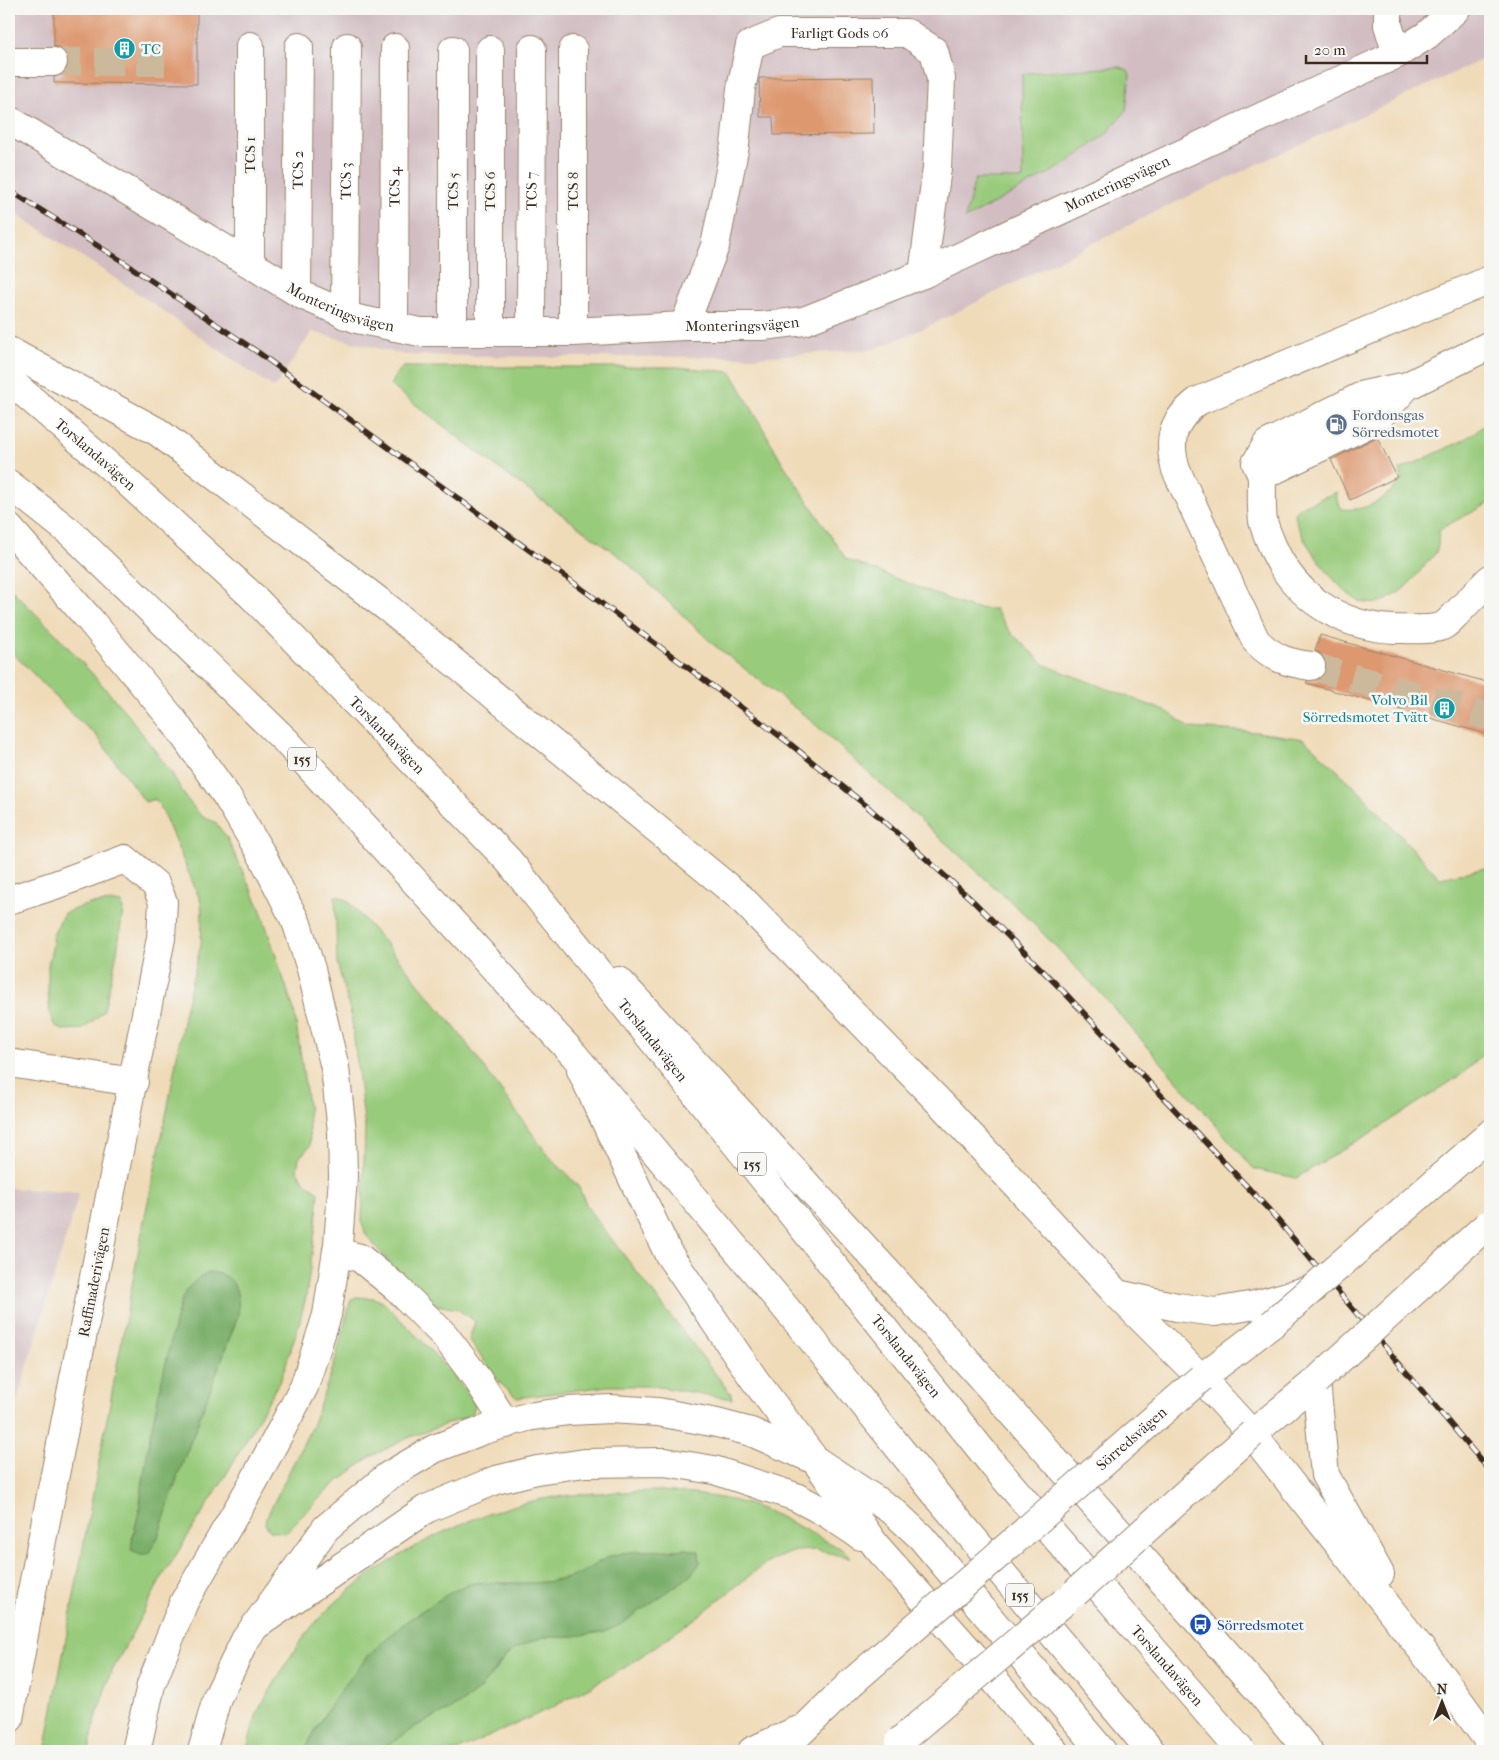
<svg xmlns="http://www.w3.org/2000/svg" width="1499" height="1760" viewBox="0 0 1499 1760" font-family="'IM FELL French Canon',serif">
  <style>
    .industrial { fill: #d2bec2 }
    .green { fill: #99cb7b; stroke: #6a7a4c; fill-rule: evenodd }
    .forest { fill: #7aaf6b; stroke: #5a6c44 }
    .building { fill: #dd9870 }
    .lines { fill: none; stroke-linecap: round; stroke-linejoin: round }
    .minor-tunnel { stroke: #ccb89a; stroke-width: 28; stroke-dasharray: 28 14; stroke-linecap: butt }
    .minor-casing { stroke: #96826c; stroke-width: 30 }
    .major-casing { stroke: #96826c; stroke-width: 30 }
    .minor { stroke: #fff; stroke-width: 28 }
    .major { stroke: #fff; stroke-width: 28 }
    .rail-casing { stroke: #3b2a1e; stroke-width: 5.5 }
    .rail { stroke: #f6f6f2; stroke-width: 4; stroke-dasharray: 11; stroke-linecap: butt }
    .minor-bridge-casing { stroke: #96826c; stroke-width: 30; stroke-linecap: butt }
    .minor-bridge { stroke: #fff; stroke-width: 28 }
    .labels { text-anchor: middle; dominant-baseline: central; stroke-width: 5; stroke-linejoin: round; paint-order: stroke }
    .shield { fill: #f6f6f2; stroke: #73675e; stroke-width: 1 }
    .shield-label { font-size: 14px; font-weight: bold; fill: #3b2a1e }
    .street-label { font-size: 15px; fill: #3b2a1e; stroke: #f6f6f2 }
    .culture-label { font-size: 15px; fill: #0d838f; stroke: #f6f6f2; text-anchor: start }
    .service-label { font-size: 15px; fill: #4e5e75; stroke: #f6f6f2; text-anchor: start }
    .transit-label { font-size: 15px; fill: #164399; stroke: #f6f6f2; text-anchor: start }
  </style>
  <rect width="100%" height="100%" fill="#f6f6f2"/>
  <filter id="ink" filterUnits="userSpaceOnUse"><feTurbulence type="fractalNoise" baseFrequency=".02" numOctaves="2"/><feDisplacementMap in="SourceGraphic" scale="10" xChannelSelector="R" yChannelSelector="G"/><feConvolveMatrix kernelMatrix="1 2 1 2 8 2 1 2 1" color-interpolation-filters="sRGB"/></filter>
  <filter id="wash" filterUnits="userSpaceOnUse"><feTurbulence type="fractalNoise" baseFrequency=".0096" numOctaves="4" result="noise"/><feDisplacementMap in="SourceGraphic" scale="20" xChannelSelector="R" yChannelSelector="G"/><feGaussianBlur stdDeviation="1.12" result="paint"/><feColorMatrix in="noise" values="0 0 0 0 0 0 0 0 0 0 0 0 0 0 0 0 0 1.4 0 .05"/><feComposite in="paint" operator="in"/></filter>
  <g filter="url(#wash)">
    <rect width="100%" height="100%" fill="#f0dbb9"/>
    <!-- industrial -->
    <g class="industrial">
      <polygon points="9,9 1490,9 1490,56 1157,211 927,327 874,349 757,357 542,357 405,355 312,332 274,388 127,286 9,209"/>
      <polygon points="9,1188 79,1193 9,1428"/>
    </g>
    <!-- green -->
    <g class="green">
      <polygon points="1120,67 1128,70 1130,75 1126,111 1105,135 1064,165 965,219 975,179 1023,179 1022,75 1026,73"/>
      <polygon points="403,367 677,367 731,372 782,462 846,559 971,608 995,609 1011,633 1045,665 1168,712 1190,728 1257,732 1304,739 1355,787 1440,878 1490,867 1490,1047 1461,1075 1382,1126 1296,1178 1254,1169 1098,990 1023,913 808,718 714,645 623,559 506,474 390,385 396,374"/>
      <path d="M1490,421V502C1474,513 1455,519 1439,531C1438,537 1439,544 1437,550C1435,555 1429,561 1425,565C1411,583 1386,612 1359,601C1341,594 1303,543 1297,524C1296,521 1296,517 1295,513L1302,506L1337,492V500L1342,509C1367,512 1385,499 1402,480L1400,470L1464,440Z"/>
      <path d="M9,587L54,632L97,679L129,716L173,775L186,798L201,816L215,822L227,838L260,908L294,1010L308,1105L310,1146L299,1158L297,1170L304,1181L319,1192L316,1225L306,1297L299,1324L281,1379L226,1475L161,1579L110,1675L95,1721L89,1751H45L144,1221L168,1106L185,1010L201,945L202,912L201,902L161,808L155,799L145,802L96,735L74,716L9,649ZM182,1299L238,1316L178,1475L158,1537L148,1553L132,1539L138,1516L151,1430Z"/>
      <polygon points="335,896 338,896 347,900 388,946 456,1029 548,1155 578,1186 589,1210 731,1394 732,1399 653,1386 608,1386 517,1398 501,1384 469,1340 475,1321 457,1309 436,1305 397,1272 366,1235 362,1224 365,1128 351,1015 337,962"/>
      <polygon points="114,902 122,903 123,910 117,953 104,1010 100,1015 83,1029 62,1030 56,1027 52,1021 50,1014 48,993 48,965 53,944 52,937 64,913 89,904"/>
      <polygon points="356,1297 374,1298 384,1303 422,1341 462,1386 472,1399 475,1406 472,1413 469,1416 408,1438 370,1457 331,1487 285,1533 270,1531 265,1524 266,1518 312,1426 334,1365 351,1299"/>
      <path d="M663,1491C691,1494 720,1496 747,1504C781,1514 812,1535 844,1550L851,1558L815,1550L796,1551L781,1556L762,1566L696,1618L624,1668L551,1708L457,1751H381L416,1726L457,1706L480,1689L506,1656L518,1647L543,1637H566L687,1549C664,1552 634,1548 612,1556C596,1561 585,1574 568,1578C547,1584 522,1583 501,1583C492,1583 483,1582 474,1583C459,1586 447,1595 434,1603C372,1641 337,1688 304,1751H246C250,1738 253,1724 258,1711C263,1701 270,1692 275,1682C287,1662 300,1640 316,1622C366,1567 451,1521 524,1503C568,1492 618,1492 663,1491Z"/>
    </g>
    <!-- forest -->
    <g class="forest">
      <path d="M208,1272C236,1272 240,1293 238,1316L178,1475L158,1537L148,1554H140L131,1550C132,1535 138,1521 140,1505C145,1459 154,1415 164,1370C170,1347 174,1321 182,1299C187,1287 197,1278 208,1272Z"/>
      <path d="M687,1549L699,1551L700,1563L690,1576L620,1625L604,1632L566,1637H543L518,1647L506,1656L480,1689L457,1706L416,1726L381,1751H304C337,1688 372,1641 434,1603C447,1595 459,1586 474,1583C483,1582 492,1583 501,1583C522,1583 547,1584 568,1578C585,1574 596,1561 612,1556C634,1548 664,1552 687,1549Z"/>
    </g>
    <g id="blocks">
      <!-- building -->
      <g class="building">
        <polygon points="54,9 197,9 197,84 54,83 54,77 61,75 66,70 69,62 66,54 60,48 54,46"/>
        <polygon points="873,77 874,134 774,135 773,117 760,117 759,78"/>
        <polygon points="1377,437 1397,477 1350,500 1331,460"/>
        <polygon points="1320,635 1490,683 1490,735 1306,683 1307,681 1317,680 1323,676 1326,669 1325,660 1321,654 1315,651"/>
      </g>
    </g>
  </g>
  <g filter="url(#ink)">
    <use href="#blocks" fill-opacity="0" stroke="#96826c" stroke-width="1"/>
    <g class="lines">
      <!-- minor-tunnel -->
      <g class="minor-tunnel">
        <polyline points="53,62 177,62"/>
        <polyline points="1311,666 1490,717"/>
      </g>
      <defs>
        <g id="minor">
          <polyline points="1388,9 1388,25 1397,54"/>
          <polyline points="250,46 250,263"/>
          <polyline points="453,50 453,332"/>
          <polyline points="490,50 490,332"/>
          <polyline points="573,50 573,332"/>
          <polyline points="9,62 53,62"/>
          <path id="s1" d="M9,120L304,296L357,319L420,332H573L684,326H763L804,321L923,274L1397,54L1427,35L1456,9"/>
          <path id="s2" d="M297,292L299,47"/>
          <path id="s3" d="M345,315L347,47"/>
          <path id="s4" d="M684,326L715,246L735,145L741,89L750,45L779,33H907L934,51L941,79L937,168L923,274"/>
          <path id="s5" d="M394,327L395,48"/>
          <path id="s6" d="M531,332L532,49"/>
          <polyline points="1407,386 1376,420 1262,476 1256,463 1267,444 1364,395 1407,386 1490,345"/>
          <path d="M1262,476C1262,491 1261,506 1263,521C1265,529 1268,536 1271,543C1292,595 1339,627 1395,629C1406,629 1435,631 1444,625C1449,622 1454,616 1458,612C1469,601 1479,590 1490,579"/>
          <path d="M1311,666C1287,663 1273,658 1256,641L1176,470C1167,439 1172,421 1198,401L1490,280"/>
          <polyline points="9,900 55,885 125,859 156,885 163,902 161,938 30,1601 9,1719"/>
          <polyline points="619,981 889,1274 1190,1612 1261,1693 1308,1751"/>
          <polyline points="9,1063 134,1082"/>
          <polyline points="581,1070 668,1253 754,1379 815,1460 876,1546 986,1670 1054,1751"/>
          <polyline points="1441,1177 1490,1134"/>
          <polyline points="337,1252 360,1258 397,1288 445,1336 478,1380 506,1424"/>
          <polyline points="1201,1378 1272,1324"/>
          <polyline points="1252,1434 1316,1381"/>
          <polyline points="258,1624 426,1509 496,1480 537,1470 585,1463 665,1462 714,1470 796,1497 828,1514 861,1536"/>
          <polyline points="752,1751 796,1731"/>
          <polyline points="781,1751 851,1683"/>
        </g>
        <g id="major">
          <polyline points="9,351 158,432 389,609 741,898 945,1108 1117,1294 1201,1378 1252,1434 1425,1654 1490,1743"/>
          <path id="s7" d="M9,380L123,478L252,596L508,860L995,1467L1241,1751"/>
          <polyline points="9,484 71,533 286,741 574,1055 809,1336 940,1499 1151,1751"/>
          <polyline points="9,528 90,620 173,720 228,798 263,857 297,924 311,969 335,1068 342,1132 343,1177 338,1244 327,1315 304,1387 254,1481 184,1602 151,1685 136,1751"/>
          <polyline points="1117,1294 1177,1307 1215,1312 1255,1305 1313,1289"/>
          <polyline points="1316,1381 1325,1475 1380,1574"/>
          <polyline points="202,1751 217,1698 245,1640 326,1528 388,1476 434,1449 484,1430 527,1417 569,1411 610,1409 658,1412 717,1423 751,1432 815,1460 894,1512 921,1537 1102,1751"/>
        </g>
      </defs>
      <!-- minor casing -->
      <use href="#minor" class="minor-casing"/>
      <!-- major casing -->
      <use href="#major" class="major-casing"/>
      <!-- minor -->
      <use href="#minor" class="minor"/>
      <!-- major -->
      <use href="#major" class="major"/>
      <defs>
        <polyline id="rail" points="9,190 122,261 259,353 589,594 789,743 869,808 972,900 1064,992 1175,1110 1270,1211 1490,1471"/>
      </defs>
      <!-- rail casing -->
      <use href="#rail" class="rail-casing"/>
      <!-- rail -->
      <use href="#rail" class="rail"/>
      <defs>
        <g id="minor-bridge">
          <polyline points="1272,1324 1441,1177"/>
          <polyline points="1316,1381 1487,1225"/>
          <polyline points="1075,1593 1252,1434"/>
          <path id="s8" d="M851,1683L1201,1378"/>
          <polyline points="900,1741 1064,1602"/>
        </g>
      </defs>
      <!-- minor-bridge casing -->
      <use href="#minor-bridge" class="minor-bridge-casing"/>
      <!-- minor-bridge -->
      <use href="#minor-bridge" class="minor-bridge"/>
    </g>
  </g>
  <!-- icons -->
  <defs>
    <symbol id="building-disc" viewBox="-11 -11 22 22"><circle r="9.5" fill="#0f9aa8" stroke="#f6f6f2"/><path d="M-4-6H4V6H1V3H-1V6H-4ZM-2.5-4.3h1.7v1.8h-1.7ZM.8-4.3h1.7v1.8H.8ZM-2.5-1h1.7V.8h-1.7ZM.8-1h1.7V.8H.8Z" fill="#fff"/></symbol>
    <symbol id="fuel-disc" viewBox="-11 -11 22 22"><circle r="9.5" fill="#5c6f8a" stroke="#f6f6f2"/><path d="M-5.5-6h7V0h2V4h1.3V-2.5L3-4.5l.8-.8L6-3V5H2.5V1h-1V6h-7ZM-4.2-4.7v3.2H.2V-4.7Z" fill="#fff"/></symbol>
    <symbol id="bus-disc" viewBox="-11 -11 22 22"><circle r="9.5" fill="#1a4fb4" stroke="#f6f6f2"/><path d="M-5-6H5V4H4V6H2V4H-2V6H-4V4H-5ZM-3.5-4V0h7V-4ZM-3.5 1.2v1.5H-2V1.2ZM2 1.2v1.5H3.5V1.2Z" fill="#fff"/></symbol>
  </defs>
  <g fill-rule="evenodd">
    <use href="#building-disc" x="112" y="36" width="25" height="25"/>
    <use href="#fuel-disc" x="1324" y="412" width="25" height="25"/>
    <use href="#building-disc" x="1432" y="696" width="25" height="25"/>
    <use href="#bus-disc" x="1188" y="1612" width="25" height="25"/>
  </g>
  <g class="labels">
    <!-- shield labels -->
    <g class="shield">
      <rect x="288" y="747.5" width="28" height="23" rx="4"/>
      <rect x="738" y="1152.5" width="28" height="23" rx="4"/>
      <rect x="1006" y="1583.5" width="28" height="23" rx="4"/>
    </g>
    <g class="shield-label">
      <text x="302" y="759">155</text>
      <text x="752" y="1164">155</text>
      <text x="1020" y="1595">155</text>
    </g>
    <!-- street labels -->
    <g class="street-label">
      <text stroke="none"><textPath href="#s4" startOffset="382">Farligt Gods 06</textPath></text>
      <text transform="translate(250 155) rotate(-90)">TCS 1</text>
      <text stroke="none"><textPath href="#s2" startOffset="122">TCS 2</textPath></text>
      <text stroke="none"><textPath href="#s3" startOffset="134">TCS 3</textPath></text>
      <text stroke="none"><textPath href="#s1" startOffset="1192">Monteringsvägen</textPath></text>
      <text stroke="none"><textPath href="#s5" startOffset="140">TCS 4</textPath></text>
      <text transform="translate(453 191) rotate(-90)">TCS 5</text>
      <text transform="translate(490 191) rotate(-90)">TCS 6</text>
      <text stroke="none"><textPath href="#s6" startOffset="141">TCS 7</textPath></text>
      <text transform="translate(573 191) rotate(-90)">TCS 8</text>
      <text stroke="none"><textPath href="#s1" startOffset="382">Monteringsvägen</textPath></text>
      <text stroke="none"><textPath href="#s1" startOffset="788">Monteringsvägen</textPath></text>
      <text stroke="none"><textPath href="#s7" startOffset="114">Torslandavägen</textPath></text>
      <text stroke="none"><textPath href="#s7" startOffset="519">Torslandavägen</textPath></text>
      <text stroke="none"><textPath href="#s7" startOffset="924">Torslandavägen</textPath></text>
      <text transform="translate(94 1282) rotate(-79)">Raffinaderivägen</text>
      <text stroke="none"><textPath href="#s7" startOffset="1329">Torslandavägen</textPath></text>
      <text stroke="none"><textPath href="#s8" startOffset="372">Sörredsvägen</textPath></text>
      <text stroke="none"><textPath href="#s7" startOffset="1734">Torslandavägen</textPath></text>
    </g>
    <!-- culture labels -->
    <g class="culture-label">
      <text x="141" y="49">TC</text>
      <text x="1428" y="700" text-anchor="end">Volvo Bil<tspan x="1428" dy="17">Sörredsmotet Tvätt</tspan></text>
    </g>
    <!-- service labels -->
    <g class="service-label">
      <text x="1352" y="415">Fordonsgas<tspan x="1352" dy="17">Sörredsmotet</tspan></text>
    </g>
    <!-- transit labels -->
    <g class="transit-label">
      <text x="1217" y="1625">Sörredsmotet</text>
    </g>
  </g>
  <!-- margin -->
  <rect width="1499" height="1760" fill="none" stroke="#f6f6f2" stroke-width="30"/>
  <!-- north arrow -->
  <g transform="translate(1442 1702)" stroke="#f6f6f2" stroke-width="4" paint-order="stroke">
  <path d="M0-4L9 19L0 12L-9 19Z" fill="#3b2a1e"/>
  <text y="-8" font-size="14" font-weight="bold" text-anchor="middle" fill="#3b2a1e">N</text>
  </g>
  <!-- scale -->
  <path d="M1306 55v8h121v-8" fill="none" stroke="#3b2a1e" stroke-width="2.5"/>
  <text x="1314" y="55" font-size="15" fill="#3b2a1e" stroke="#f6f6f2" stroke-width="4" paint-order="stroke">20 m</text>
</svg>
